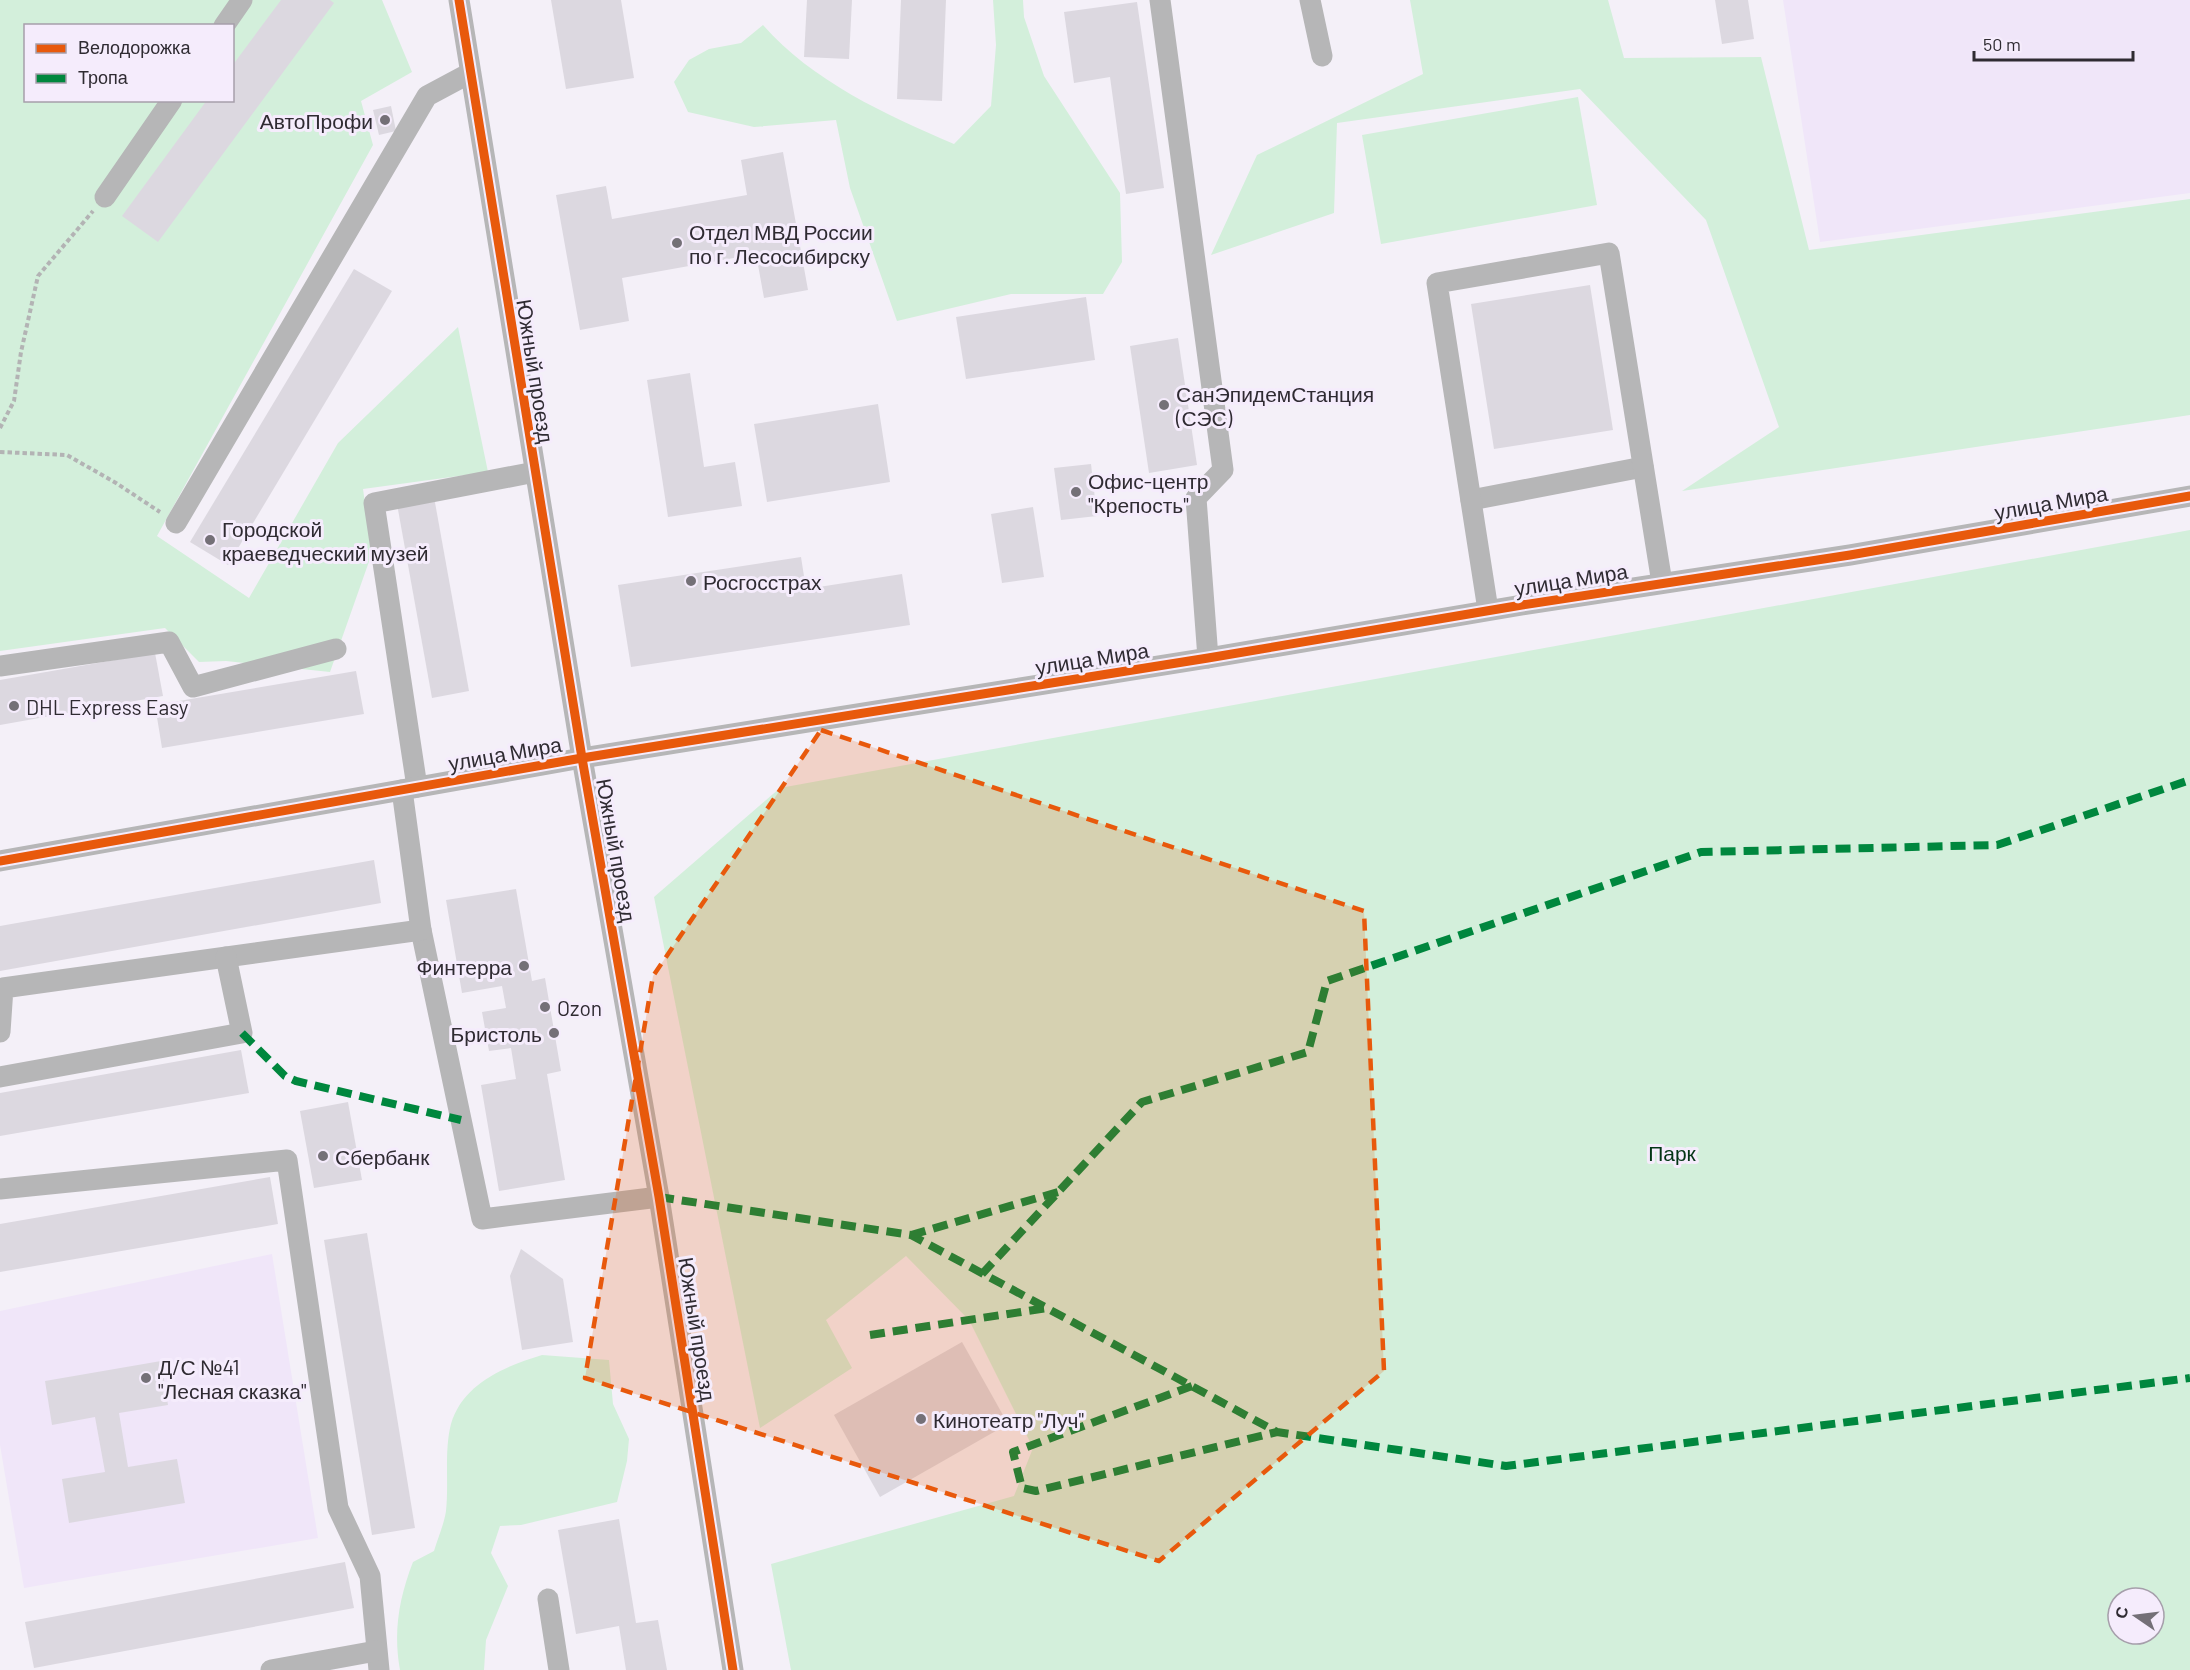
<svg xmlns="http://www.w3.org/2000/svg" width="2190" height="1670" viewBox="0 0 2190 1670" font-family="Barlow,sans-serif">
  <style>
    .built { fill: #f0e6f9 }
    .green { fill: #d3efdb; fill-rule: evenodd }
    .building { fill: #dcd8e0 }
    .lines { fill: none; stroke-linecap: round; stroke-linejoin: round }
    .path { stroke: #b3b3b4; stroke-width: 4; stroke-dasharray: 4.5 3; stroke-linecap: butt }
    .minor { stroke: #b6b6b7; stroke-width: 21 }
    .quiet { stroke: #00873e; stroke-width: 8; stroke-dasharray: 15 8; stroke-linecap: butt }
    .cycleway-casing { stroke: #f5ecfc; stroke-width: 13 }
    .cycleway { stroke: #e8590c; stroke-width: 9 }
    .marked { fill: #e8590c; fill-opacity: 0.2; stroke: #e8590c; stroke-width: 4.5; stroke-dasharray: 12 8; stroke-linejoin: round }
    .poi-dot { fill: #747077; stroke: #f5ecfc; stroke-width: 2 }
    .labels { text-anchor: middle; dominant-baseline: central; stroke-width: 6; stroke-linejoin: round; paint-order: stroke }
    .poi-label { font-size: 21px; fill: #2f2b32; stroke: #f5ecfc; text-anchor: start }
    .street-label { font-size: 21px; fill: #2f2b32; stroke: #f5ecfc }
    .park-label { font-size: 21px; fill: #033515; stroke: #f5ecfc }
  </style>
  <rect width="100%" height="100%" fill="#f4f0f8"/>
  <!-- built -->
  <g class="built">
    <polygon points="1783,0 2190,0 2190,193 1820,242"/>
    <polygon points="272,1254 318,1538 24,1588 0,1445 0,1311"/>
  </g>
  <!-- green -->
  <g class="green">
    <path d="M0,0H382L412,72L361,101L373,145L157,536L249,598L338,443L458,327L488,472L363,489L372,553L330,672L226,661L199,662L165,628L0,651ZM26,26H232V100H26Z"/>
    <path d="M993,0H1023L1024,17L1044,76L1120,193L1122,262L1103,294H1011L897,321L850,188L836,120L754,127L688,112L674,82L689,60L709,49L741,43L763,25C812,81 886,115 954,144L991,106L996,45Z"/>
    <polygon points="1410,0 1608,0 1624,58 1761,57 1809,250 2190,199 2190,415 1682,491 1779,427 1706,220 1580,89 1337,123 1334,213 1211,255 1257,155 1423,74"/>
    <polygon points="1578,97 1597,205 1381,244 1362,135"/>
    <path d="M2190,530V1670H791L771,1564L1014,1496L1033,1448L969,1320L906,1256L826,1320L852,1368L760,1428L654,897L780,788ZM2118,1598H2154V1634H2118Z"/>
    <path d="M542,1355L609,1360L613,1404L629,1439L627,1461L617,1502L521,1525L500,1526L491,1553L508,1586L486,1640L484,1670H400C393,1632 399,1598 413,1562L434,1551C438,1538 444,1524 446,1511C449,1483 444,1451 451,1424C463,1383 506,1366 542,1355Z"/>
  </g>
  <!-- building -->
  <g class="building">
    <polygon points="281,0 330,0 334,3 158,242 122,216 207,100 232,100 232,66"/>
    <polygon points="551,0 621,0 634,78 566,89"/>
    <polygon points="807,0 852,0 849,59 804,57"/>
    <polygon points="901,0 946,0 942,101 897,99"/>
    <polygon points="1715,0 1748,0 1754,39 1722,44"/>
    <polygon points="1137,2 1164,188 1126,194 1110,77 1074,83 1064,12"/>
    <polygon points="391,106 396,131 379,135 373,110"/>
    <polygon points="783,152 808,290 764,298 756,254 622,278 629,321 580,330 556,195 606,186 612,219 747,195 741,160"/>
    <polygon points="354,269 392,291 228,565 190,542"/>
    <polygon points="1590,285 1613,430 1494,449 1471,304"/>
    <polygon points="1086,297 1095,360 966,379 956,317"/>
    <polygon points="1178,338 1197,465 1149,473 1130,346"/>
    <polygon points="690,373 704,467 735,462 742,506 668,517 647,380"/>
    <polygon points="878,404 890,482 767,502 754,424"/>
    <polygon points="1091,464 1097,516 1061,520 1054,468"/>
    <polygon points="434,497 469,691 432,698 397,504"/>
    <polygon points="1033,507 1044,577 1002,583 991,514"/>
    <polygon points="801,557 806,589 902,574 910,625 631,667 618,585"/>
    <polygon points="155,653 163,696 0,725 0,680"/>
    <polygon points="356,671 364,714 162,748 155,705"/>
    <polygon points="374,860 381,903 0,971 0,926"/>
    <polygon points="516,889 532,981 545,978 561,1071 547,1074 565,1180 499,1191 481,1085 516,1079 511,1048 489,1051 482,1012 506,1008 502,986 462,993 446,900"/>
    <polygon points="241,1050 249,1093 0,1136 0,1093"/>
    <polygon points="348,1102 362,1180 314,1188 300,1111"/>
    <polygon points="270,1177 278,1224 0,1272 0,1224"/>
    <polygon points="367,1233 415,1528 372,1535 324,1240"/>
    <polygon points="521,1249 563,1279 573,1342 522,1350 510,1276"/>
    <polygon points="962,1342 1008,1424 880,1497 834,1415"/>
    <polygon points="161,1361 168,1405 119,1413 128,1467 177,1459 185,1503 69,1523 62,1479 105,1472 95,1417 52,1425 45,1381"/>
    <polygon points="619,1519 636,1623 658,1620 667,1670 626,1670 619,1626 576,1634 558,1530"/>
    <polygon points="345,1562 354,1608 34,1668 25,1622"/>
  </g>
  <g class="lines">
    <!-- path -->
    <g class="path">
      <polyline points="0,428 14,401 21,352 38,276 93,211"/>
      <polyline points="0,452 67,455 116,483 160,512"/>
    </g>
    <!-- minor -->
    <g class="minor">
      <polyline points="459,0 582,758 659,1197 733,1670"/>
      <polyline points="1160,0 1223,470 1196,498 1208,658"/>
      <polyline points="1310,0 1322,56"/>
      <polyline points="224,26 242,0"/>
      <polyline points="105,197 172,100"/>
      <polyline points="1471,500 1643,467"/>
      <polyline points="176,523 427,96 470,73"/>
      <polyline points="1488,610 1437,283 1609,253 1662,583"/>
      <polyline points="0,666 169,642 193,687 336,649"/>
      <polyline points="417,787 374,503 535,472"/>
      <polyline points="0,861 582,758 1208,658 1522,605 1850,555 2190,496"/>
      <polyline points="421,930 482,1219 659,1197"/>
      <polyline points="0,1032 3,988 421,930 402,790"/>
      <polyline points="0,1077 242,1033 226,957"/>
      <polyline points="0,1189 287,1160 338,1508 370,1576 379,1670"/>
      <polyline points="548,1599 559,1670"/>
      <polyline points="271,1670 376,1651"/>
    </g>
    <!-- quiet -->
    <g class="quiet">
      <polyline points="242,1033 285,1076 296,1081 461,1120"/>
      <polyline points="659,1197 911,1235 1277,1432 1506,1466 2190,1378"/>
      <polyline points="911,1235 1058,1192"/>
      <polyline points="982,1274 1142,1102 1308,1052 1327,981 1701,852 1997,845 2190,780"/>
      <polyline points="870,1335 1047,1308"/>
      <polyline points="1192,1386 1013,1452 1022,1488 1036,1491 1277,1432"/>
    </g>
    <defs>
      <g id="cycleway">
        <polyline points="459,0 582,758 659,1197 733,1670"/>
        <polyline points="0,861 582,758 1208,658 1522,605 1850,555 2190,496"/>
      </g>
    </defs>
    <!-- cycleway casing -->
    <use href="#cycleway" class="cycleway-casing"/>
    <!-- cycleway -->
    <use href="#cycleway" class="cycleway"/>
  </g>
  <!-- marked area -->
  <path class="marked" d="M821,730L1364,911L1384,1371L1159,1561L585,1378L653,976Z"/>
  <!-- markers -->
  <g class="poi-dot">
    <circle cx="385" cy="120" r="6"/>
    <circle cx="677" cy="243" r="6"/>
    <circle cx="1164" cy="405" r="6"/>
    <circle cx="1076" cy="492" r="6"/>
    <circle cx="210" cy="540" r="6"/>
    <circle cx="691" cy="581" r="6"/>
    <circle cx="14" cy="706" r="6"/>
    <circle cx="524" cy="966" r="6"/>
    <circle cx="545" cy="1007" r="6"/>
    <circle cx="554" cy="1033" r="6"/>
    <circle cx="323" cy="1156" r="6"/>
    <circle cx="146" cy="1378" r="6"/>
    <circle cx="921" cy="1419" r="6"/>
  </g>
  <g class="labels">
    <!-- poi labels -->
    <g class="poi-label">
      <text x="373" y="120" text-anchor="end">АвтоПрофи</text>
      <text x="689" y="231">Отдел МВД России<tspan x="689" dy="24">по г. Лесосибирску</tspan></text>
      <text x="1176" y="393">СанЭпидемСтанция<tspan x="1176" dy="24">(СЭС)</tspan></text>
      <text x="1088" y="480">Офис-центр<tspan x="1088" dy="24">"Крепость"</tspan></text>
      <text x="222" y="528">Городской<tspan x="222" dy="24">краеведческий музей</tspan></text>
      <text x="703" y="581">Росгосстрах</text>
      <text x="26" y="706">DHL Express Easy</text>
      <text x="512" y="966" text-anchor="end">Финтерра</text>
      <text x="557" y="1007">Ozon</text>
      <text x="542" y="1033" text-anchor="end">Бристоль</text>
      <text x="335" y="1156">Сбербанк</text>
      <text x="158" y="1366">Д/С №41<tspan x="158" dy="24">"Лесная сказка"</tspan></text>
      <text x="933" y="1419">Кинотеатр "Луч"</text>
    </g>
    <!-- street labels -->
    <g class="street-label">
      <text transform="translate(536 371) rotate(81)">Южный проезд</text>
      <text transform="translate(2051 502) rotate(-10)">улица Мира</text>
      <text transform="translate(1571 579) rotate(-9)">улица Мира</text>
      <text transform="translate(1092 658) rotate(-9)">улица Мира</text>
      <text transform="translate(505 753) rotate(-10)">улица Мира</text>
      <text transform="translate(617 850) rotate(80)">Южный проезд</text>
      <text transform="translate(698 1329) rotate(81)">Южный проезд</text>
    </g>
    <!-- park labels -->
    <g class="park-label">
      <text x="1672" y="1152">Парк</text>
    </g>
  </g>
  <!-- legend -->
  <rect x="24" y="24" width="210" height="78" fill="#f5ecfc" stroke="#a69fab" stroke-width="1.5"/>
  <rect x="36" y="44" width="30" height="9" fill="#e8590c" stroke="#a69fab" stroke-width="1.5"/>
  <text x="78" y="54" font-size="18" fill="#2f2b32">Велодорожка</text>
  <rect x="36" y="74" width="30" height="9" fill="#00873e" stroke="#a69fab" stroke-width="1.5"/>
  <text x="78" y="84" font-size="18" fill="#2f2b32">Тропа</text>
  <!-- north arrow -->
  <g transform="translate(2136 1616) rotate(284)"><circle r="28" fill="#f5ecfc" stroke="#a69fab" stroke-width="1.5"/>
  <path d="M0-4.5L10 22L0 15L-10 22Z" fill="#747077"/>
  <text y="-9" font-size="16" font-weight="bold" text-anchor="middle" fill="#2f2b32">С</text>
  </g>
  <!-- scale -->
  <path d="M1974 51v9h159v-9" fill="none" stroke="#2f2b32" stroke-width="3"/>
  <text x="1983" y="51" font-size="18" fill="#2f2b32" stroke="#f5ecfc" stroke-width="4.5" paint-order="stroke">50 m</text>
</svg>
